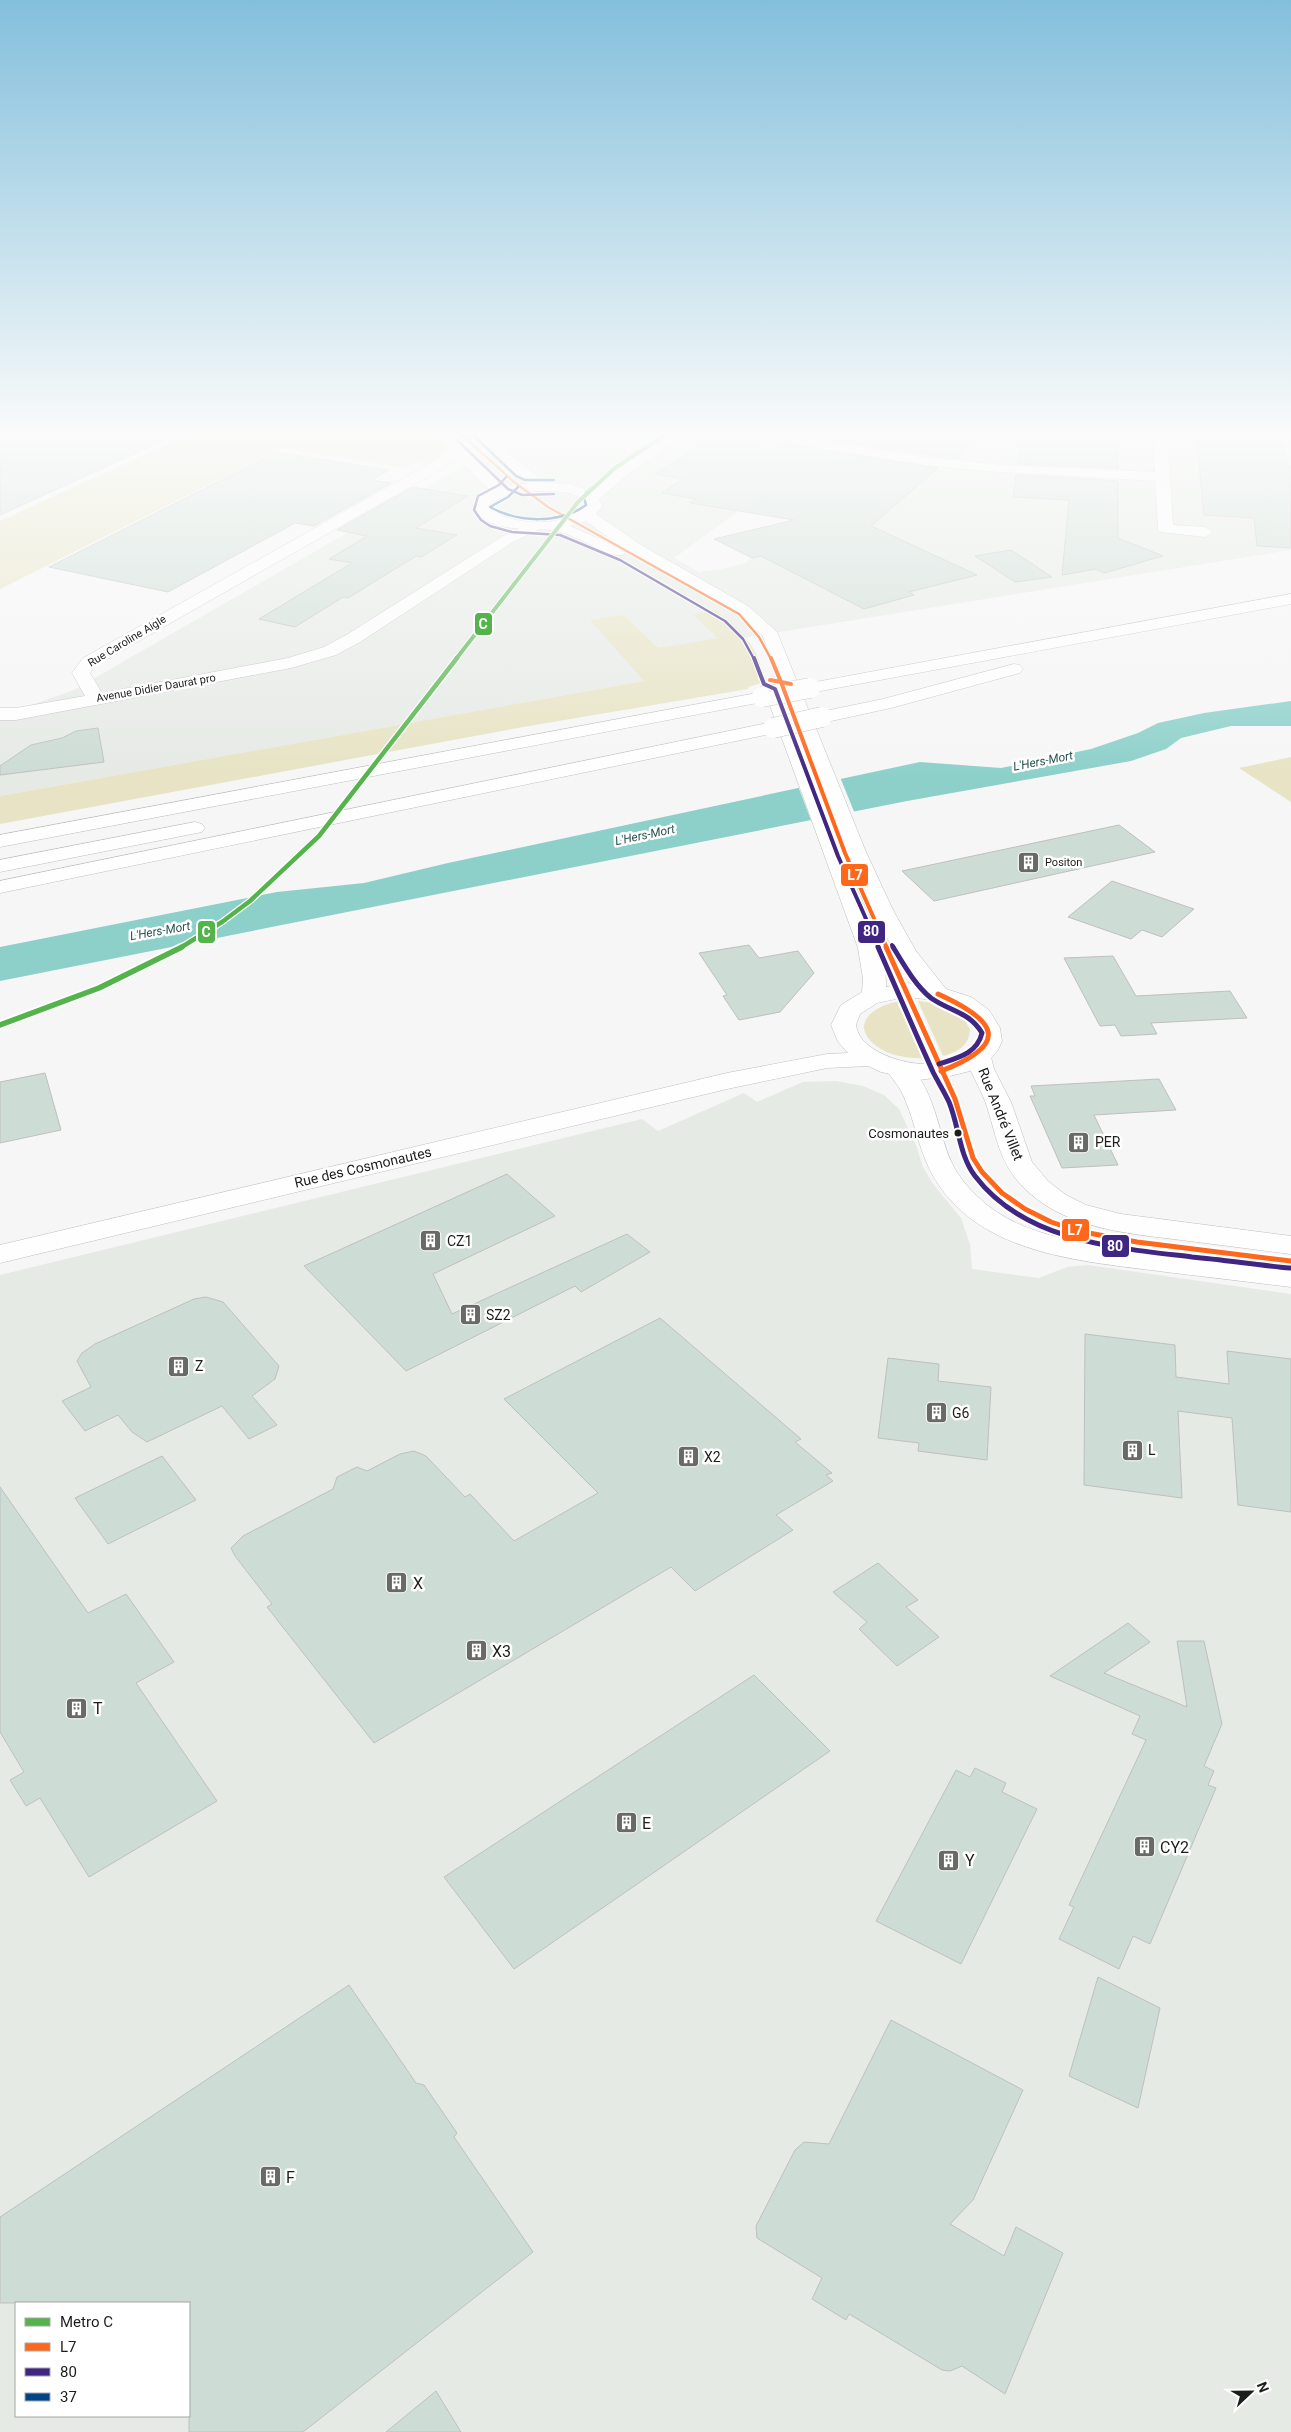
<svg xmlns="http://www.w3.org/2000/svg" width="1291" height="2432" viewBox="0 0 1291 2432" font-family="Roboto,sans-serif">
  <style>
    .built { fill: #e6eae5; fill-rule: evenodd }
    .green { fill: #e7e3c4 }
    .water { fill: #8dd0ca }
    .pier { fill: #f5f6f5 }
    .building { fill: #cddcd5; stroke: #bfc0bf }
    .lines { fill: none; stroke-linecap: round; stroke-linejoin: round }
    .minor-casing { stroke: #bdbebd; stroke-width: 1 }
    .tertiary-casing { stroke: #bdbebd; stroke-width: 1 }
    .secondary-casing { stroke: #bdbebd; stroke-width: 1 }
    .motorway-casing { stroke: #bdbebd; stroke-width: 1 }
    .minor { fill: #fefefe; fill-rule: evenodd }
    .tertiary { fill: #fefefe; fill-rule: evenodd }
    .secondary { fill: #fefefe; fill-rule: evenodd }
    .motorway { fill: #fefefe; fill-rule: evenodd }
    .motorway-bridge-casing { stroke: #bdbebd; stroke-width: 21; stroke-linecap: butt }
    .motorway-bridge { stroke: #fefefe; stroke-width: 20 }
    .bus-1-far2-casing { stroke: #fff; stroke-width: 4.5 }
    .bus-1-far1-casing { stroke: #fff; stroke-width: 6 }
    .bus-1-casing { stroke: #fff; stroke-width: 9 }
    .bus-2-far2-casing { stroke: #fff; stroke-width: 4.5 }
    .bus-2-far1-casing { stroke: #fff; stroke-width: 6 }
    .bus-2-casing { stroke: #fff; stroke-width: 9 }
    .bus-3-casing { stroke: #fff; stroke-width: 4.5 }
    .bus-1-far2 { stroke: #ff671b; stroke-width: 2.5 }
    .bus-1-far1 { stroke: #ff671b; stroke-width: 4 }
    .bus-1 { stroke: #ff671b; stroke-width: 5 }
    .bus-2-far2 { stroke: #3f2682; stroke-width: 2.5 }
    .bus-2-far1 { stroke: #3f2682; stroke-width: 4 }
    .bus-2 { stroke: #3f2682; stroke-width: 5 }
    .bus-3 { stroke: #004687; stroke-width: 2.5 }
    .metro-1-far2-casing { stroke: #fff; stroke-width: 5.5 }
    .metro-1-far1-casing { stroke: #fff; stroke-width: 7 }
    .metro-1-casing { stroke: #fff; stroke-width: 9 }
    .metro-1-far2 { stroke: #54b34b; stroke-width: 4 }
    .metro-1-far1 { stroke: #54b34b; stroke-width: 4.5 }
    .metro-1 { stroke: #54b34b; stroke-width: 5.5 }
    .bus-dot { fill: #1c1e1c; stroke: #fff; stroke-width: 2 }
    .labels { text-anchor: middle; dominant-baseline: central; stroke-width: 5; stroke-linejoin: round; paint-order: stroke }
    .far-street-label { font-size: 11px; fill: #1c1e1c; stroke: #fff }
    .far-poi-label { font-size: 11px; fill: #1c1e1c; stroke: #fff; text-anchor: start }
    .far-water-label { font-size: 12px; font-style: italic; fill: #26524d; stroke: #fff }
    .bus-label { font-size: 13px; fill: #1c1e1c; stroke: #fff; text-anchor: end }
    .street-label { font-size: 14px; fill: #1c1e1c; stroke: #fff }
    .poi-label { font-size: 14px; fill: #1c1e1c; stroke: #fff; text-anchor: start }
    .near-poi-label { font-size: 16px; fill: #1c1e1c; stroke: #fff; text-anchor: start }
    .line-badge { stroke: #fff; stroke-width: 2 }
    .badge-label { font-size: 14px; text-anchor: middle; font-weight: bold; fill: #fff }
  </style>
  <rect width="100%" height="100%" fill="#f5f6f5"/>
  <!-- built -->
  <g class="built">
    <path d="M517,435H1291V550L730,640L728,666L0,796V716L74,690ZM767,490L891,512L786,538L802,546L749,559L747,563L722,569L699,572L674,558Z"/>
    <path d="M836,1081L863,1086L884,1095L899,1109L916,1145L923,1167L933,1184L961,1218L970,1244L972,1269L1039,1278L1067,1267L1088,1265L1291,1294V2432H0V1275L642,1119L658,1131L744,1093L757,1102L803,1082ZM16,2303H189V2416H16Z"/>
  </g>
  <!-- green -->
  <g class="green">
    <polygon points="188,435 442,435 450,446 430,465 416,462 403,468 282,448 0,589 0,521"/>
    <path d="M715,610C736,627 760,646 762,675L757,677L761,683L748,687V689L523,727L0,824V796L644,681L590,620L623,615L658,648L718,638L693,615Z"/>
    <polygon points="1291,757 1291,802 1239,768"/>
    <path d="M902,1001L927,1058C909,1059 889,1056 875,1045C847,1022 879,1003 902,1001Z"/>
    <path d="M918,1001C938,1003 962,1009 970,1030C969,1046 957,1052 943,1056Z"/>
  </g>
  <!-- water -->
  <polygon class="water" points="1291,701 1291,726 1231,726 1181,738 1166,749 1131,761 907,801 0,981 0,947 277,892 364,883 448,863 920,762 1001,768 1091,749 1138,733 1158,723 1204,713"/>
  <!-- pier -->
  <polygon class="pier" points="840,777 855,814 812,823 798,786"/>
  <!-- building -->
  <g class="building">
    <polygon points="0,435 176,435 0,515"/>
    <polygon points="798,435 978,435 958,459"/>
    <polygon points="1021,435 1102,435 1102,444 1118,445 1118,468 1017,464"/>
    <polygon points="1196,435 1281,435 1288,466 1291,466 1291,548 1257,546 1254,518 1204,515"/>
    <polygon points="706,440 781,451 782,444 938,468 871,526 977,575 909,592 914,595 864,609 761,556 752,558 714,539 794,520 690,503 696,499 662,493 683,479 655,474"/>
    <polygon points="277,452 389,470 372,480 391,483 314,526 295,523 168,592 49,567"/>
    <polygon points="1016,475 1118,481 1118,538 1163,556 1104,573 1096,569 1062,575 1069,500 1013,497"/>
    <polygon points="413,487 468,496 416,528 457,535 421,557 416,556 348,598 343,597 295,627 259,619 352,563 329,559 367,536 337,530"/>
    <polygon points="1011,550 1052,577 1015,582 975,556"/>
    <polygon points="98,728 104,762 0,775 0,766 31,745 62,738 76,731"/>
    <polygon points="1119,825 1155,852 934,901 902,871"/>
    <polygon points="1112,881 1194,909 1162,937 1142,930 1131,939 1068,917"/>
    <polygon points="749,945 759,958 798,951 814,973 780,1012 739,1020 723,996 727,995 699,953"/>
    <polygon points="1113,956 1136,996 1230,991 1247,1018 1151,1023 1157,1034 1121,1036 1115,1025 1100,1026 1064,958"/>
    <polygon points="45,1073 61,1130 0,1143 0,1082"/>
    <polygon points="1159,1079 1176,1110 1094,1115 1118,1165 1062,1168 1030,1096 1035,1096 1031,1086"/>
    <polygon points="507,1174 555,1216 433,1274 452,1314 627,1234 650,1252 581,1292 575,1286 406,1371 304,1266"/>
    <polygon points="206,1297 223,1302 279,1366 275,1379 252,1396 277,1425 249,1439 222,1406 147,1442 132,1432 118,1415 85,1431 62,1401 91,1387 77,1361 82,1353 95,1344 194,1299"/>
    <polygon points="660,1318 801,1439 795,1442 832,1473 826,1475 833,1481 776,1515 793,1530 695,1591 671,1567 374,1743 267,1607 272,1604 235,1556 231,1548 243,1536 333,1489 337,1477 357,1467 367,1471 400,1454 414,1451 426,1456 465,1497 470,1494 514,1541 598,1493 504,1399"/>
    <polygon points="1085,1334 1175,1345 1176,1377 1229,1384 1227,1351 1291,1359 1291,1512 1238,1505 1232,1418 1178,1411 1182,1498 1084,1485"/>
    <polygon points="888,1358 939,1364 938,1381 991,1387 987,1460 918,1451 919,1443 878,1438"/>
    <polygon points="162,1456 196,1500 108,1544 75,1498"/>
    <polygon points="0,1487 88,1613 126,1594 174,1662 136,1683 217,1801 89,1877 40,1798 26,1806 10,1780 24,1772 0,1732"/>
    <polygon points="878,1563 918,1600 906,1607 939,1637 897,1666 859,1629 867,1622 833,1592"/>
    <polygon points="1128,1623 1150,1642 1104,1673 1187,1707 1177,1641 1204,1641 1222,1724 1204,1766 1214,1771 1208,1785 1216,1788 1150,1944 1133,1936 1119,1969 1059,1939 1074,1907 1069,1905 1146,1740 1132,1734 1140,1716 1050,1676"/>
    <polygon points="754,1675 830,1751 514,1969 444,1877"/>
    <polygon points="975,1768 1006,1783 1002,1792 1037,1809 961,1964 876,1921 956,1770 970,1777"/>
    <polygon points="1098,1977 1160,2008 1138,2108 1069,2076"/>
    <polygon points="349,1985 416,2083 424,2085 457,2133 454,2137 533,2252 303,2432 189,2432 189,2303 0,2303 0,2217"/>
    <polygon points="891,2020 1023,2090 973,2200 950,2224 1004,2256 1016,2227 1063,2253 1005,2394 962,2366 950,2371 942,2370 849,2314 846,2320 812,2299 822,2278 757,2238 756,2226 795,2150 804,2142 829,2144"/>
    <polygon points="436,2391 461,2432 386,2432"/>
  </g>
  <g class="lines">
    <defs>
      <g id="minor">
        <path d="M440,435H454C470,455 492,471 504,493L502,496H492L486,486L456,457L441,469L95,666L90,673L102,693L288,658L324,647L348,634L503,536L535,521L543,526L540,529L513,542L360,642L336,655L291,668L16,720H0V708H16L85,696L72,673L83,658L431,463L450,448Z"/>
        <polygon points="469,435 485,435 551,487 544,491 530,485"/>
        <path d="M756,435C814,435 870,449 926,457C1002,467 1079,468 1155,472L1153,435H1167L1173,525L1205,527L1213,532L1205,537L1161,532L1158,529L1155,481L982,471L926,465L763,439Z"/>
      </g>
      <g id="tertiary">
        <path d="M979,1050L988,1052L991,1057L994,1069L1011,1102L1032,1162L1048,1181L1066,1195L1086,1205L1121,1214L1291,1236V1254C1257,1250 1223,1245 1189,1241C1127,1233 1054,1230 1013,1175C997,1153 994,1126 985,1101C980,1088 972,1076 968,1063L967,1057L970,1052Z"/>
        <path d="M898,1062C932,1070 938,1134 951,1161C958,1178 973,1193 987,1205C1034,1243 1113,1247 1171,1254C1211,1259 1251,1264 1291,1269V1287C1249,1282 1208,1277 1166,1272C1091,1262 993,1257 943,1191C919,1159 919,1132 904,1097C900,1087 892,1079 886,1069L889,1064Z"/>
      </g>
      <path id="secondary" d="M668,435H685L628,474L599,499L602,506L596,514L641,545L748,606L777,632L866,852L893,910L916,951L946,989L971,997L989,1010L1000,1028L1002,1041L998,1050L988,1062L974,1070L950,1076L919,1080L881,1072L868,1066L827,1068L727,1089L0,1263V1245L727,1073L827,1054L848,1053L838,1042L831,1025L841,1005L862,992L863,979L858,948L768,700L771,696H783L786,700C808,758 829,817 851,875C866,911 887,947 886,987L906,983L918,984C874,927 849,861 823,794C803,742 783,690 763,637C741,613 712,598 684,582C650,564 616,545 586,521L570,526L623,549L625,552L623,555H611C593,547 570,532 550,530C525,527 491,534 474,509L479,497C513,482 554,476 590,491L618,468ZM533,491C549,491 579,489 587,505C566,528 512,527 489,508L491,503L507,495ZM906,997C929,999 971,1003 977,1031C978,1037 978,1045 973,1049C948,1075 884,1065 862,1039C859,1036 857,1030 856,1025L860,1014L877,1003Z"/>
      <g id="motorway">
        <polygon points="1291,594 1291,604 810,693 804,692 801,688 804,684 810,683"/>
        <polygon points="1014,664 1020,665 1023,669 1020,673 891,708 822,723 815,721 813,717 815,713 883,699"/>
        <polygon points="762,692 768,693 771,697 768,701 0,847 0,835"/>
        <polygon points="773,722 780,724 782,728 780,732 0,893 0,881"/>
        <polygon points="195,822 202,824 205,828 202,832 0,872 0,860"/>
      </g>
    </defs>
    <!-- minor casing -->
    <use href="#minor" class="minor-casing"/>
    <!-- tertiary casing -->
    <use href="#tertiary" class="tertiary-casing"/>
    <!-- secondary casing -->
    <use href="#secondary" class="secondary-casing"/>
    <!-- motorway casing -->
    <use href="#motorway" class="motorway-casing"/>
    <!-- minor -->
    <use href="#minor" class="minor"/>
    <!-- tertiary -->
    <use href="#tertiary" class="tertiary"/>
    <!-- secondary -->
    <use href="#secondary" class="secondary"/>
    <!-- motorway -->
    <use href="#motorway" class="motorway"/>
    <defs>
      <g id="motorway-bridge">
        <polyline points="762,697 810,688"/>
        <polyline points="773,728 822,717"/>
      </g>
    </defs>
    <!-- motorway-bridge casing -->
    <use href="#motorway-bridge" class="motorway-bridge-casing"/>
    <!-- motorway-bridge -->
    <use href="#motorway-bridge" class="motorway-bridge"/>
    <defs>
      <polyline id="bus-1-far2" points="462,435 514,482 548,507 739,614 759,637 771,659"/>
      <g id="bus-1-far1">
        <polyline points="771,658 781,682 791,684"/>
        <polyline points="770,680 781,682 845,853 887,948"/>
      </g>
      <g id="bus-1">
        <polyline points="886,947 955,1099 973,1158 982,1172 1002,1193 1025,1209 1051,1222 1078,1231 1137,1242 1291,1261"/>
        <path d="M938,994C998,1021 1011,1044 941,1071"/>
      </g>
      <g id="bus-2-far2">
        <polyline points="457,440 508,489 522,495 554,494"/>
        <polyline points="506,477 499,485 478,496 474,510 481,520 490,526 512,532 560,535 620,560 725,621 743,639 754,659"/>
      </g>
      <g id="bus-2-far1">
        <polyline points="754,658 764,684 775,689 838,856 879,948"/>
        <polyline points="892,945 894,948"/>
      </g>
      <g id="bus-2">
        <path d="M878,947C896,988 914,1030 933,1072C938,1082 944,1091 949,1102C959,1126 959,1155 975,1176C1025,1242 1117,1248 1192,1257C1225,1260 1257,1265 1290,1268"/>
        <path d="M893,947C904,965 915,985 931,998C949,1011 970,1012 982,1033C977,1054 957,1058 939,1064"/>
      </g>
      <g id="bus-3">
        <polyline points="473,435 516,476 525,480 554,480"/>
        <path d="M518,487L508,497L490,507C518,523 560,524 586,505L584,498L586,492L619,465L664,435"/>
      </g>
    </defs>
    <!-- bus-1-far2 casing -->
    <use href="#bus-1-far2" class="bus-1-far2-casing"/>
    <!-- bus-1-far1 casing -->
    <use href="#bus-1-far1" class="bus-1-far1-casing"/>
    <!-- bus-1 casing -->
    <use href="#bus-1" class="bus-1-casing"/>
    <!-- bus-2-far2 casing -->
    <use href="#bus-2-far2" class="bus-2-far2-casing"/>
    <!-- bus-2-far1 casing -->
    <use href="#bus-2-far1" class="bus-2-far1-casing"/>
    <!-- bus-2 casing -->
    <use href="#bus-2" class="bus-2-casing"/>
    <!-- bus-3 casing -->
    <use href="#bus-3" class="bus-3-casing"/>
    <!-- bus-1-far2 -->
    <use href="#bus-1-far2" class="bus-1-far2"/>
    <!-- bus-1-far1 -->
    <use href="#bus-1-far1" class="bus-1-far1"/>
    <!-- bus-1 -->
    <use href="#bus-1" class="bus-1"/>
    <!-- bus-2-far2 -->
    <use href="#bus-2-far2" class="bus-2-far2"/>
    <!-- bus-2-far1 -->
    <use href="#bus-2-far1" class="bus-2-far1"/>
    <!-- bus-2 -->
    <use href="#bus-2" class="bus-2"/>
    <!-- bus-3 -->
    <use href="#bus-3" class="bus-3"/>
    <defs>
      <polyline id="metro-1-far2" points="456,659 578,502 615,468 665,435"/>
      <polyline id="metro-1-far1" points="180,948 222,922 250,901 319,836 457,658"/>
      <polyline id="metro-1" points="0,1025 99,988 182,947"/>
    </defs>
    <!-- metro-1-far2 casing -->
    <use href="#metro-1-far2" class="metro-1-far2-casing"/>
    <!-- metro-1-far1 casing -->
    <use href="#metro-1-far1" class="metro-1-far1-casing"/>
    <!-- metro-1 casing -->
    <use href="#metro-1" class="metro-1-casing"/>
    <!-- metro-1-far2 -->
    <use href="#metro-1-far2" class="metro-1-far2"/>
    <!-- metro-1-far1 -->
    <use href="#metro-1-far1" class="metro-1-far1"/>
    <!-- metro-1 -->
    <use href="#metro-1" class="metro-1"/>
  </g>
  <!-- sky -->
  <linearGradient id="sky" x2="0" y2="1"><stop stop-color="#83bfdc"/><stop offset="0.56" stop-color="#fafbfa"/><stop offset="1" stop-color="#fafbfa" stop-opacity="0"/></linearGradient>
  <rect width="1291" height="776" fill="url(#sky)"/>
  <!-- icons -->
  <defs>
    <symbol id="building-square" viewBox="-11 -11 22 22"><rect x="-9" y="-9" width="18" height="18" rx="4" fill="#686a68" stroke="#fff"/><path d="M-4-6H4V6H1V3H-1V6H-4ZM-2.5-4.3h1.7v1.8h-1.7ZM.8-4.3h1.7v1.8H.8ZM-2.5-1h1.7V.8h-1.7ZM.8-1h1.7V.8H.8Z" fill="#fff"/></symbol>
  </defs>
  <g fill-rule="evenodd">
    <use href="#building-square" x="1016" y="850" width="25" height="25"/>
    <use href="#building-square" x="1066" y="1130" width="25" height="25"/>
    <use href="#building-square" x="418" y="1228" width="25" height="25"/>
    <use href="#building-square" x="458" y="1302" width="25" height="25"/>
    <use href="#building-square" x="166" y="1354" width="25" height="25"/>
    <use href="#building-square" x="924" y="1400" width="25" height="25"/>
    <use href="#building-square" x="1120" y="1438" width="25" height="25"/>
    <use href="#building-square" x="676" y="1444" width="25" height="25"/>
    <use href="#building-square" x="384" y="1570" width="25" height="25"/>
    <use href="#building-square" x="464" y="1638" width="25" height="25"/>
    <use href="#building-square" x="64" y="1696" width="25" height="25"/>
    <use href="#building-square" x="614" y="1810" width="25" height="25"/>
    <use href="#building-square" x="1132" y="1834" width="25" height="25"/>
    <use href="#building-square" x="936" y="1848" width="25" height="25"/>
    <use href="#building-square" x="258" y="2164" width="25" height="25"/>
  </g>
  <!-- markers -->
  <circle class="bus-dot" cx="958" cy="1133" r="4.5"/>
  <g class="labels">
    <!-- far-street labels -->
    <g class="far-street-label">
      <text transform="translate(127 641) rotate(-31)">Rue Caroline Aigle</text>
      <text transform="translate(156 688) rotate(-10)">Avenue Didier Daurat pro</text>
    </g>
    <!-- far-poi labels -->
    <g class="far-poi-label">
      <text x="1045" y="862">Positon</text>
    </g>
    <!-- far-water labels -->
    <g class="far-water-label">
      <text transform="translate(1043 761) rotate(-11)">L'Hers-Mort</text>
      <text transform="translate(645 835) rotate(-12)">L'Hers-Mort</text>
      <text transform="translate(160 931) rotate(-10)">L'Hers-Mort</text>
    </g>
    <!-- bus labels -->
    <g class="bus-label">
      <text x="949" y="1133">Cosmonautes</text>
    </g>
    <!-- street labels -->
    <g class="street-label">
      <text transform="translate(1001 1114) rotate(68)">Rue André Villet</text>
      <text transform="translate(363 1167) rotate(-13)">Rue des Cosmonautes</text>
    </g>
    <!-- poi labels -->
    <g class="poi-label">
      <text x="1095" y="1142">PER</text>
      <text x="447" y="1241">CZ1</text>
      <text x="486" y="1315">SZ2</text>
      <text x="195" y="1366">Z</text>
      <text x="952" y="1413">G6</text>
      <text x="1148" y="1450">L</text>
      <text x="704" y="1457">X2</text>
    </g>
    <!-- near-poi labels -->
    <g class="near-poi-label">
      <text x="413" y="1583">X</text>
      <text x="492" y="1651">X3</text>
      <text x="93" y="1708">T</text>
      <text x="642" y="1823">E</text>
      <text x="1160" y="1847">CY2</text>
      <text x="965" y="1860">Y</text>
      <text x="286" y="2177">F</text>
    </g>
  </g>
  <g class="line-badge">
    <rect x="474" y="612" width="19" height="24" rx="5" fill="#54b34b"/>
    <rect x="840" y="863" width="29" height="24" rx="5" fill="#ff671b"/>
    <rect x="857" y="920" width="29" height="24" rx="5" fill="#3f2682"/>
    <rect x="197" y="920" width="19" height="24" rx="5" fill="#54b34b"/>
    <rect x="1061" y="1218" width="29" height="24" rx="5" fill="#ff671b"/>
    <rect x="1101" y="1234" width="29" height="24" rx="5" fill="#3f2682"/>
  </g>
  <g class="badge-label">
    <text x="483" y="629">C</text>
    <text x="855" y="880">L7</text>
    <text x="871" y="936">80</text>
    <text x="206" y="937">C</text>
    <text x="1075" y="1235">L7</text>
    <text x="1115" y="1251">80</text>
  </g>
  <!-- legend -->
  <rect x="15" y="2302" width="175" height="115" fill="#ffffff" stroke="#a4a5a4"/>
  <rect x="25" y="2318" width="25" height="8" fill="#54b34b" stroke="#a4a5a4"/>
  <text x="60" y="2327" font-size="15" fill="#1c1e1c">Metro C</text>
  <rect x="25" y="2343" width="25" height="8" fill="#ff671b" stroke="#a4a5a4"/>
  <text x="60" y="2352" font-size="15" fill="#1c1e1c">L7</text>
  <rect x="25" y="2368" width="25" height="8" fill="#3f2682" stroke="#a4a5a4"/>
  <text x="60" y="2377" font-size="15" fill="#1c1e1c">80</text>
  <rect x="25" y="2393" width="25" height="8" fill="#004687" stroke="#a4a5a4"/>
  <text x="60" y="2402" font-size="15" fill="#1c1e1c">37</text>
  <!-- north arrow -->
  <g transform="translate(1251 2392) rotate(68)" stroke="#ffffff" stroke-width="4" paint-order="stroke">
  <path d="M0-4L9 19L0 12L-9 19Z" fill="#1c1e1c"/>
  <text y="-8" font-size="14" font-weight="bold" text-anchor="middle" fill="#1c1e1c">N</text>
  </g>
</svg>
